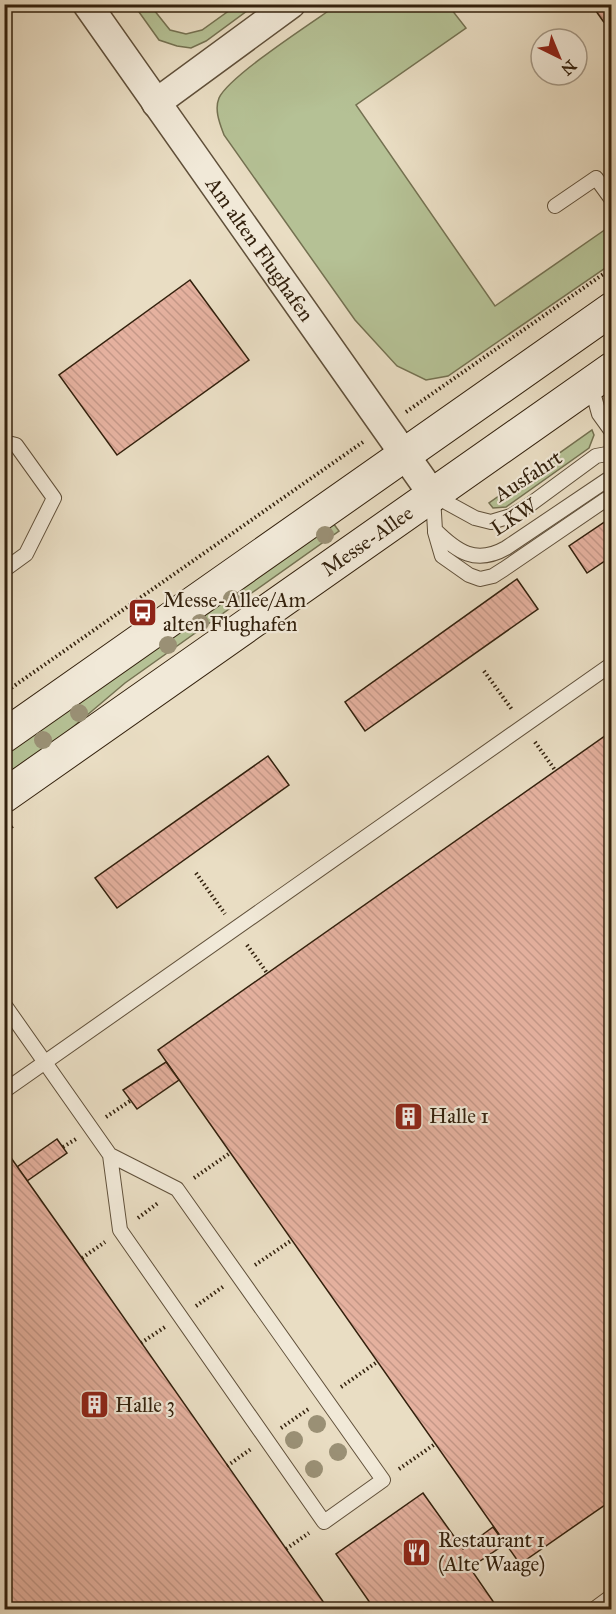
<svg xmlns="http://www.w3.org/2000/svg" width="616" height="1614" viewBox="0 0 616 1614" font-family="'IM FELL Great Primer',serif">
  <style>
    .green { fill: #b5c195; stroke: #747151; stroke-width: 1.5 }
    .building { fill: url(#building-back-hatch); stroke: #33210d; stroke-width: 1.5 }
    .lines { fill: none; stroke-linecap: round; stroke-linejoin: round }
    .lane-casing { stroke: #60503a; stroke-width: 16 }
    .street-casing { stroke: #60503a; stroke-width: 31 }
    .secondary-casing { stroke: #33210d; stroke-width: 35 }
    .path { stroke: #33210d; stroke-width: 4; stroke-dasharray: 1.5 3; stroke-linecap: butt }
    .lane { stroke: #f1e9d8; stroke-width: 14 }
    .street { stroke: #f1e9d8; stroke-width: 28 }
    .secondary { stroke: #f1e9d8; stroke-width: 33 }
    .tree { fill: #9a9075 }
    .labels { text-anchor: middle; dominant-baseline: central; stroke-width: 4.5; stroke-linejoin: round; paint-order: stroke }
    .street-label { font-size: 21px; fill: #33210d; stroke: #f1e9d8 }
    .poi-label { font-size: 21px; fill: #33210d; stroke: #f1e9d8; text-anchor: start }
  </style>
  <defs>
    <pattern id="building-back-hatch" width="6" height="6" patternUnits="userSpaceOnUse" patternTransform="scale(1.5)"><rect width="6" height="6" fill="#e5b19f"/><path d="M-1 5l2 2M0 0l6 6M5-1l2 2" fill="none" stroke="#c59888"/></pattern>
  </defs>
  <rect width="100%" height="100%" fill="#e9ddc3"/>
  <filter id="stains"><feTurbulence type="fractalNoise" baseFrequency=".00333" numOctaves="4"/><feColorMatrix values="0 0 0 0 .2 0 0 0 0 .09 0 0 0 0 .02 0 0 0 .5 -.17"/></filter>
  <radialGradient id="worn" r=".72"><stop offset=".6" stop-color="#630" stop-opacity="0"/><stop offset="1" stop-color="#630" stop-opacity=".3"/></radialGradient>
  <!-- green -->
  <g class="green">
    <polygon points="134,5 150,5 170,30 186,34 202,30 237,5 255,5 206,41 191,48 177,46 159,40"/>
    <path d="M337,5H448L466,28L356,105L495,306L606,229L611,238V264L448,376L426,380L397,366L355,320L224,135C220,124 214,110 219,98C229,76 313,22 337,5Z"/>
    <polygon points="592,430 594,435 589,448 506,507 493,508 489,503"/>
    <polygon points="333,523 339,531 125,683 34,760 5,781 4,754"/>
  </g>
  <!-- building -->
  <g class="building">
    <polygon points="591,4 612,4 612,31 603,21"/>
    <polygon points="190,280 249,360 117,455 59,375"/>
    <polygon points="612,517 612,556 587,573 569,546"/>
    <polygon points="517,579 538,609 365,731 345,702"/>
    <polygon points="612,731 612,1500 520,1564 158,1050"/>
    <polygon points="268,756 289,785 117,908 95,878"/>
    <polygon points="166,1062 179,1080 137,1109 123,1090"/>
    <polygon points="57,1139 67,1153 27,1181 17,1167"/>
    <polygon points="9,1155 82,1258 329,1610 4,1610 4,1159"/>
    <polygon points="423,1493 463,1549 493,1527 505,1544 470,1568 499,1610 375,1610 336,1554"/>
  </g>
  <g class="lines">
    <defs>
      <g id="lane">
        <polyline points="555,206 596,178 612,200"/>
        <polyline points="591,385 599,414 612,432"/>
        <polyline points="4,442 16,445 54,498 26,554 4,570"/>
        <polyline points="433,495 475,518 491,522 511,516 528,506 596,456 612,453"/>
        <path d="M433,497L435,530C457,552 476,565 506,548L607,480L612,486"/>
        <polyline points="435,532 442,556 469,575 480,579 493,576 504,569 605,500 612,505"/>
        <polyline points="6,1007 110,1155 120,1230 324,1522 383,1480 177,1189 110,1155"/>
        <polyline points="4,1091 612,664"/>
        <polyline points="593,1610 612,1596"/>
      </g>
      <g id="street">
        <path id="s1" d="M87,4L433,495"/>
        <polyline points="156,103 291,4"/>
      </g>
      <g id="secondary">
        <polyline points="4,736 612,309"/>
        <path id="s2" d="M4,796L612,369"/>
      </g>
    </defs>
    <!-- lane casing -->
    <use href="#lane" class="lane-casing"/>
    <!-- street casing -->
    <use href="#street" class="street-casing"/>
    <!-- secondary casing -->
    <use href="#secondary" class="secondary-casing"/>
    <!-- path -->
    <g class="path">
      <polyline points="406,412 612,268"/>
      <polyline points="484,671 513,711"/>
      <polyline points="4,693 363,442"/>
      <polyline points="535,742 555,770"/>
      <polyline points="4,832 14,825"/>
      <polyline points="196,873 225,914"/>
      <polyline points="247,945 267,973"/>
      <polyline points="106,1117 130,1101"/>
      <polyline points="63,1147 76,1139"/>
      <polyline points="194,1178 230,1153"/>
      <polyline points="138,1218 158,1203"/>
      <polyline points="82,1258 105,1242"/>
      <polyline points="255,1265 292,1240"/>
      <polyline points="196,1306 224,1286"/>
      <polyline points="141,1343 165,1327"/>
      <polyline points="341,1387 377,1362"/>
      <polyline points="281,1428 310,1408"/>
      <polyline points="227,1466 251,1449"/>
      <polyline points="399,1469 435,1444"/>
      <polyline points="286,1549 309,1533"/>
    </g>
    <!-- lane -->
    <use href="#lane" class="lane"/>
    <!-- street -->
    <use href="#street" class="street"/>
    <!-- secondary -->
    <use href="#secondary" class="secondary"/>
  </g>
  <!-- trees -->
  <g class="tree">
    <circle cx="325" cy="535" r="9"/>
    <circle cx="232" cy="599" r="9"/>
    <circle cx="200" cy="623" r="9"/>
    <circle cx="168" cy="645" r="9"/>
    <circle cx="79" cy="713" r="9"/>
    <circle cx="43" cy="740" r="9"/>
    <circle cx="317" cy="1424" r="9"/>
    <circle cx="294" cy="1440" r="9"/>
    <circle cx="338" cy="1452" r="9"/>
    <circle cx="314" cy="1469" r="9"/>
  </g>
  <!-- icons -->
  <defs>
    <symbol id="bus-square" viewBox="-11 -11 22 22"><rect x="-9" y="-9" width="18" height="18" rx="4" fill="#8f2418" stroke="#f1e9d8"/><path d="M-5-6H5V4H4V6H2V4H-2V6H-4V4H-5ZM-3.5-4V0h7V-4ZM-3.5 1.2v1.5H-2V1.2ZM2 1.2v1.5H3.5V1.2Z" fill="#fff"/></symbol>
    <symbol id="building-square" viewBox="-11 -11 22 22"><rect x="-9" y="-9" width="18" height="18" rx="4" fill="#8f2418" stroke="#f1e9d8"/><path d="M-4-6H4V6H1V3H-1V6H-4ZM-2.5-4.3h1.7v1.8h-1.7ZM.8-4.3h1.7v1.8H.8ZM-2.5-1h1.7V.8h-1.7ZM.8-1h1.7V.8H.8Z" fill="#fff"/></symbol>
    <symbol id="restaurant-square" viewBox="-11 -11 22 22"><rect x="-9" y="-9" width="18" height="18" rx="4" fill="#8f2418" stroke="#f1e9d8"/><path d="M-5-6h1v4h1v-4h1v4h1v-4h1v5L-1.5 .5V6h-2V.5L-5-1ZM5-6V6H3V1.5H1.5Q1.5-4 5-6Z" fill="#fff"/></symbol>
  </defs>
  <g fill-rule="evenodd">
    <use href="#bus-square" x="126" y="596" width="33" height="33"/>
    <use href="#building-square" x="392" y="1100" width="33" height="33"/>
    <use href="#building-square" x="78" y="1388" width="33" height="33"/>
    <use href="#restaurant-square" x="400" y="1536" width="33" height="33"/>
  </g>
  <g class="labels">
    <!-- street labels -->
    <g class="street-label">
      <text stroke="none"><textPath href="#s1" startOffset="300">Am alten Flughafen</textPath></text>
      <text transform="translate(528 476) rotate(-33)">Ausfahrt</text>
      <text transform="translate(514 517) rotate(-33)">LKW</text>
      <text stroke="none"><textPath href="#s2" startOffset="444">Messe-Allee</textPath></text>
    </g>
    <!-- poi labels -->
    <g class="poi-label">
      <text x="163" y="600">Messe-Allee/Am<tspan x="163" dy="24">alten Flughafen</tspan></text>
      <text x="429" y="1116">Halle 1</text>
      <text x="115" y="1405">Halle 3</text>
      <text x="438" y="1540">Restaurant 1<tspan x="438" dy="24">(Alte Waage)</tspan></text>
    </g>
  </g>
  <!-- margin -->
  <rect width="616" height="1614" fill="none" stroke="#e9ddc3" stroke-width="24"/>
  <rect x="6" y="6" width="604" height="1602" fill="none" stroke="#33210d" stroke-width="3"/>
  <rect x="12" y="12" width="592" height="1590" fill="none" stroke="#33210d" stroke-width="1.5"/>
  <!-- north arrow -->
  <g transform="translate(559 57) rotate(137)"><circle r="28" fill="#f1e9d8" stroke="#a59987" stroke-width="1.5"/>
  <path d="M0-4.5L10 22L0 15L-10 22Z" fill="#8f2418"/>
  <text y="-9" font-size="16" font-weight="bold" text-anchor="middle" fill="#33210d">N</text>
  </g>
  <rect width="100%" height="100%" filter="url(#stains)"/>
  <rect width="100%" height="100%" fill="url(#worn)"/>
</svg>
